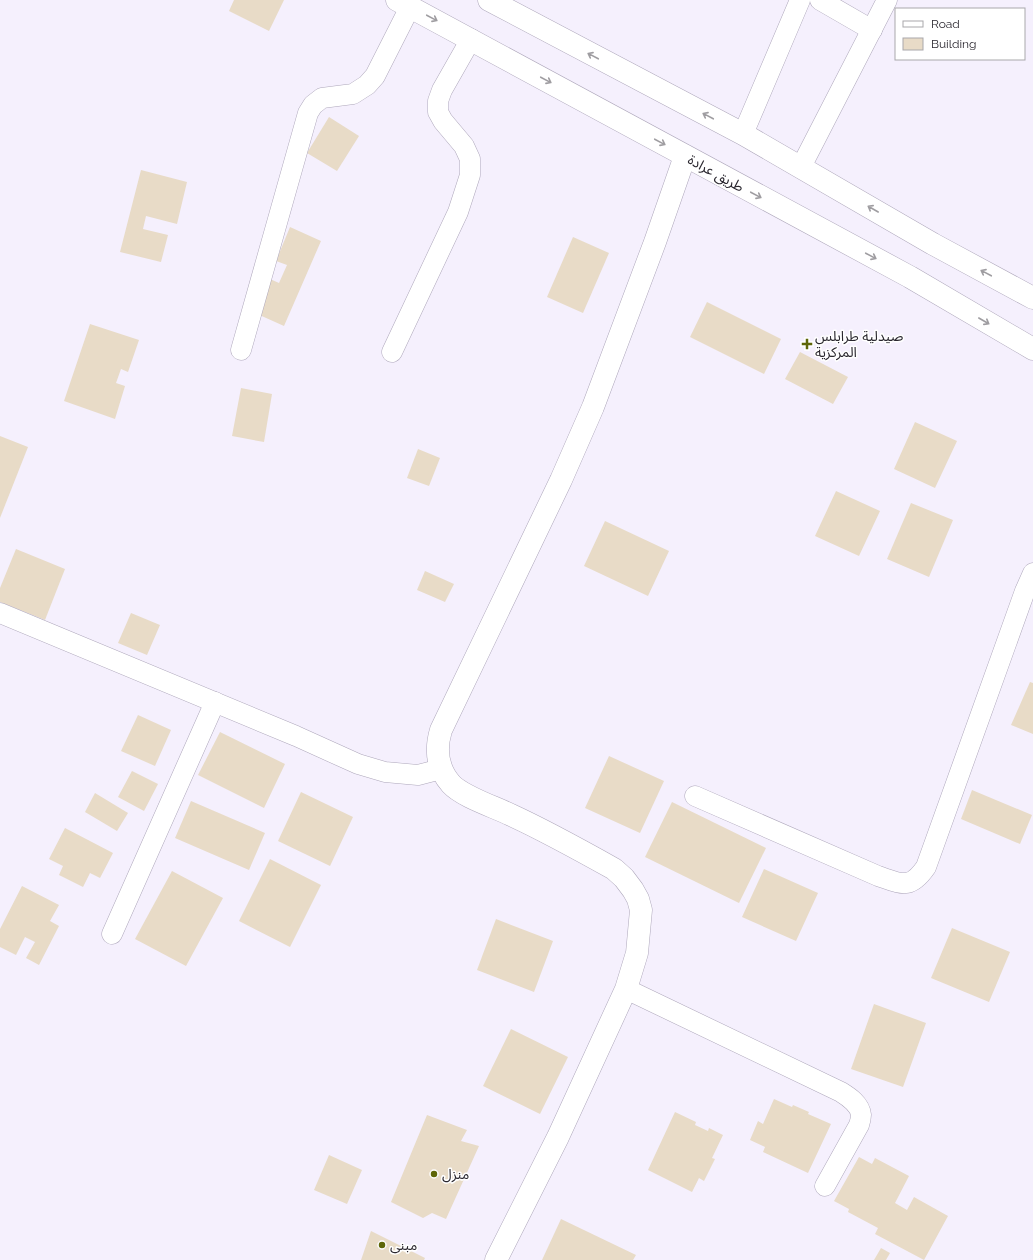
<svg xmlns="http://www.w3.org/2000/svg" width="1033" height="1260" viewBox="0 0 1033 1260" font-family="Raleway,'Noto Sans Arabic',sans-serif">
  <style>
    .building { fill: #e8dbc7 }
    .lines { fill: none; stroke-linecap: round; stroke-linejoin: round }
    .street-casing { stroke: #aea7bb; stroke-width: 21 }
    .secondary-casing { stroke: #aea7bb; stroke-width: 23 }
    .primary-casing { stroke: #aea7bb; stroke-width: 23 }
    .street { stroke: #fff; stroke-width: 20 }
    .secondary { stroke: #fff; stroke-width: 22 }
    .primary { stroke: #fff; stroke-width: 22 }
    .oneway { stroke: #9f9da1 }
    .poi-dot { fill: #5e6608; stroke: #fff; stroke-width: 1.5 }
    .labels { text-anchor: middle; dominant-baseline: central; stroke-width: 3; stroke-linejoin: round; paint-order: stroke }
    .street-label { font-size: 14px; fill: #29262e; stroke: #fff }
    .poi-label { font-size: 14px; fill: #29262e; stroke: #fff; text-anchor: start }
  </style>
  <rect width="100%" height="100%" fill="#f5f0fd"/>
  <!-- building -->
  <g class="building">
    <polygon points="234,0 284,0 269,31 229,11"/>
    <polygon points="329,117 359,136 337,171 307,153"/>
    <polygon points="141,170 187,182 177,224 146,216 143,229 168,235 161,262 120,252"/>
    <polygon points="290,227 321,241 284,326 255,313 270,279 279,283 287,265 276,261"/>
    <polygon points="573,237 609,253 583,313 547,297"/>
    <polygon points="707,302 781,339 764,374 690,337"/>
    <polygon points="90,324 139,340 128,372 121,369 116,383 125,386 115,419 64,401"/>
    <polygon points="800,352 848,377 833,404 785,379"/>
    <polygon points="241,388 272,394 264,442 232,436"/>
    <polygon points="915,422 957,441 935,488 894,469"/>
    <polygon points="0,436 28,447 0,518"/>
    <polygon points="418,449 440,458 429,486 407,478"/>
    <polygon points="836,491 880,511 859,556 815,536"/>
    <polygon points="911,503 953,520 929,577 887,559"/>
    <polygon points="605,521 669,551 648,596 584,566"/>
    <polygon points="16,549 65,569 45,620 0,602 0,588"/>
    <polygon points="425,571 454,584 445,602 417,590"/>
    <polygon points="131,613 160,625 147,655 118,643"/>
    <polygon points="1030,682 1033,683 1033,734 1011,725"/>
    <polygon points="138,715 171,730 155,766 121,751"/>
    <polygon points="220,732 285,764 264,808 198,775"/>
    <polygon points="609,756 664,781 640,833 585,808"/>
    <polygon points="132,771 158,784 144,811 118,797"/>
    <polygon points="972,790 1032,815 1020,844 961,819"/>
    <polygon points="301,792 353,817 330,866 278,841"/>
    <polygon points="95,793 128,813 117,831 85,812"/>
    <polygon points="191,801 265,833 249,870 175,838"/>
    <polygon points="672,802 766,848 739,903 645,857"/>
    <polygon points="65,828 113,853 100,878 90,873 83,887 59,875 63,866 49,859"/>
    <polygon points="270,859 321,885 290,947 239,921"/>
    <polygon points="764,869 818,893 796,941 742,917"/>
    <polygon points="172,871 223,898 186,966 135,939"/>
    <polygon points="22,886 59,905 50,921 59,926 39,965 26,958 35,942 25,937 16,955 0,947 0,929"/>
    <polygon points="496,919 553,941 534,992 477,970"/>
    <polygon points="952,928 1010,952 989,1002 931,978"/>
    <polygon points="874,1004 926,1023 903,1087 851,1069"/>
    <polygon points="511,1029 568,1057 540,1114 483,1086"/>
    <polygon points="774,1099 792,1107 793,1105 809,1112 808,1114 831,1124 808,1173 763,1152 765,1147 750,1140 758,1121 763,1124"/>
    <polygon points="675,1112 696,1122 695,1125 708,1131 709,1128 723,1135 712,1158 715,1159 704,1181 699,1178 692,1192 648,1170"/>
    <polygon points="427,1115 467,1130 461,1141 479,1146 446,1219 432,1213 423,1218 391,1202"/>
    <polygon points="329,1155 362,1170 347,1204 314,1190"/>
    <polygon points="859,1157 872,1164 875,1158 909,1176 895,1203 907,1210 914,1197 948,1216 924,1260 875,1234 878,1228 848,1212 849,1209 834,1201"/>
    <polygon points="561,1219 636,1255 633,1260 542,1260"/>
    <polygon points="371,1231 425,1258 424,1260 361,1260"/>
    <polygon points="881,1248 890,1253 886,1260 874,1260"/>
  </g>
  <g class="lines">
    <defs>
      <g id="street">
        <polyline points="820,0 872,30"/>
        <polyline points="743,134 800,0"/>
        <polyline points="801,167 887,0"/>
        <polyline points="241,350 308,113 313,105 322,98 353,94 367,85 375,76 410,7"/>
        <polyline points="392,352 458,212 470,175 470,159 464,146 443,121 438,112 438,101 442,90 471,39"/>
        <polyline points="0,613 296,736 358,764 385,772 418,775 441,769"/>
        <path d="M695,796L878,876C902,884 910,890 926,867L1025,591L1033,573"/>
        <polyline points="112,934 215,702"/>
        <path d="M626,989L841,1092C849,1097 860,1104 861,1115C861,1118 860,1122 859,1125L825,1186"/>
      </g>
      <path id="secondary" d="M496,1260L558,1137L626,989L637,953L641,910L638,899L633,890L624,878L614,869C580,850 546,831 511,815C495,807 463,797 451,784C437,768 435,750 441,730L561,480L593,407L655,242L685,156"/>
      <g id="primary">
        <polyline points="397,0 910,277 1033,349"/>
        <polyline points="489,0 743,134 933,244 1033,298"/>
      </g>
    </defs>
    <!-- street casing -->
    <use href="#street" class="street-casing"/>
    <!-- secondary casing -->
    <use href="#secondary" class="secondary-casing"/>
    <!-- primary casing -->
    <use href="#primary" class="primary-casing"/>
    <!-- street -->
    <use href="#street" class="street"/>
    <!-- secondary -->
    <use href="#secondary" class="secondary"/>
    <!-- primary -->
    <use href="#primary" class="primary"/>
  </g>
  <!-- one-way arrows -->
  <defs><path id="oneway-shaft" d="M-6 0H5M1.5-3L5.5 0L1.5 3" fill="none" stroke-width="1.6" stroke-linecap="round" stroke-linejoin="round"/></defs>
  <g class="oneway">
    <use href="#oneway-shaft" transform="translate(432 18) rotate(28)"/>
    <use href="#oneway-shaft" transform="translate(593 56) rotate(-152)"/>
    <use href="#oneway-shaft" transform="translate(546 80) rotate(28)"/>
    <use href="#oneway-shaft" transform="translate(708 116) rotate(-152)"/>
    <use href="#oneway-shaft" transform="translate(660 142) rotate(28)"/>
    <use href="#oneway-shaft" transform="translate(756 195) rotate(28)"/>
    <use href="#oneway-shaft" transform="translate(873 209) rotate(-150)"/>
    <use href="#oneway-shaft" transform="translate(871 256) rotate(28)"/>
    <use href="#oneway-shaft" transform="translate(986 273) rotate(-152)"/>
    <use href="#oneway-shaft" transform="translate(984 321) rotate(30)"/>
  </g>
  <!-- markers -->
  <g class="poi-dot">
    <path d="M805 338h4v4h4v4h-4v4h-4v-4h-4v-4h4z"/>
    <circle cx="434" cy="1174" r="4"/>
    <circle cx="382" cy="1245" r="4"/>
  </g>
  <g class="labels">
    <!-- street labels -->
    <g class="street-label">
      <text transform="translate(716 173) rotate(29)">طريق عرادة</text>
    </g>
    <!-- poi labels -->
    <g class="poi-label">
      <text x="815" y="336">صيدلية طرابلس<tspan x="815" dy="16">المركزية</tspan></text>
      <text x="442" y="1174">منزل</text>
      <text x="390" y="1245">مبنى</text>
    </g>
  </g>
  <!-- legend -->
  <rect x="895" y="8" width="130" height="52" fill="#ffffff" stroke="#a9a8ab"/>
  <rect x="903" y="21" width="20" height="6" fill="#ffffff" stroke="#a9a8ab"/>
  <text x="931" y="28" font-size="12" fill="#29262e">Road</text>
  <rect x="903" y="38" width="20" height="12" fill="#e8dbc7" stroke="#a9a8ab"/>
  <text x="931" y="48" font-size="12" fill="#29262e">Building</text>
</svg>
